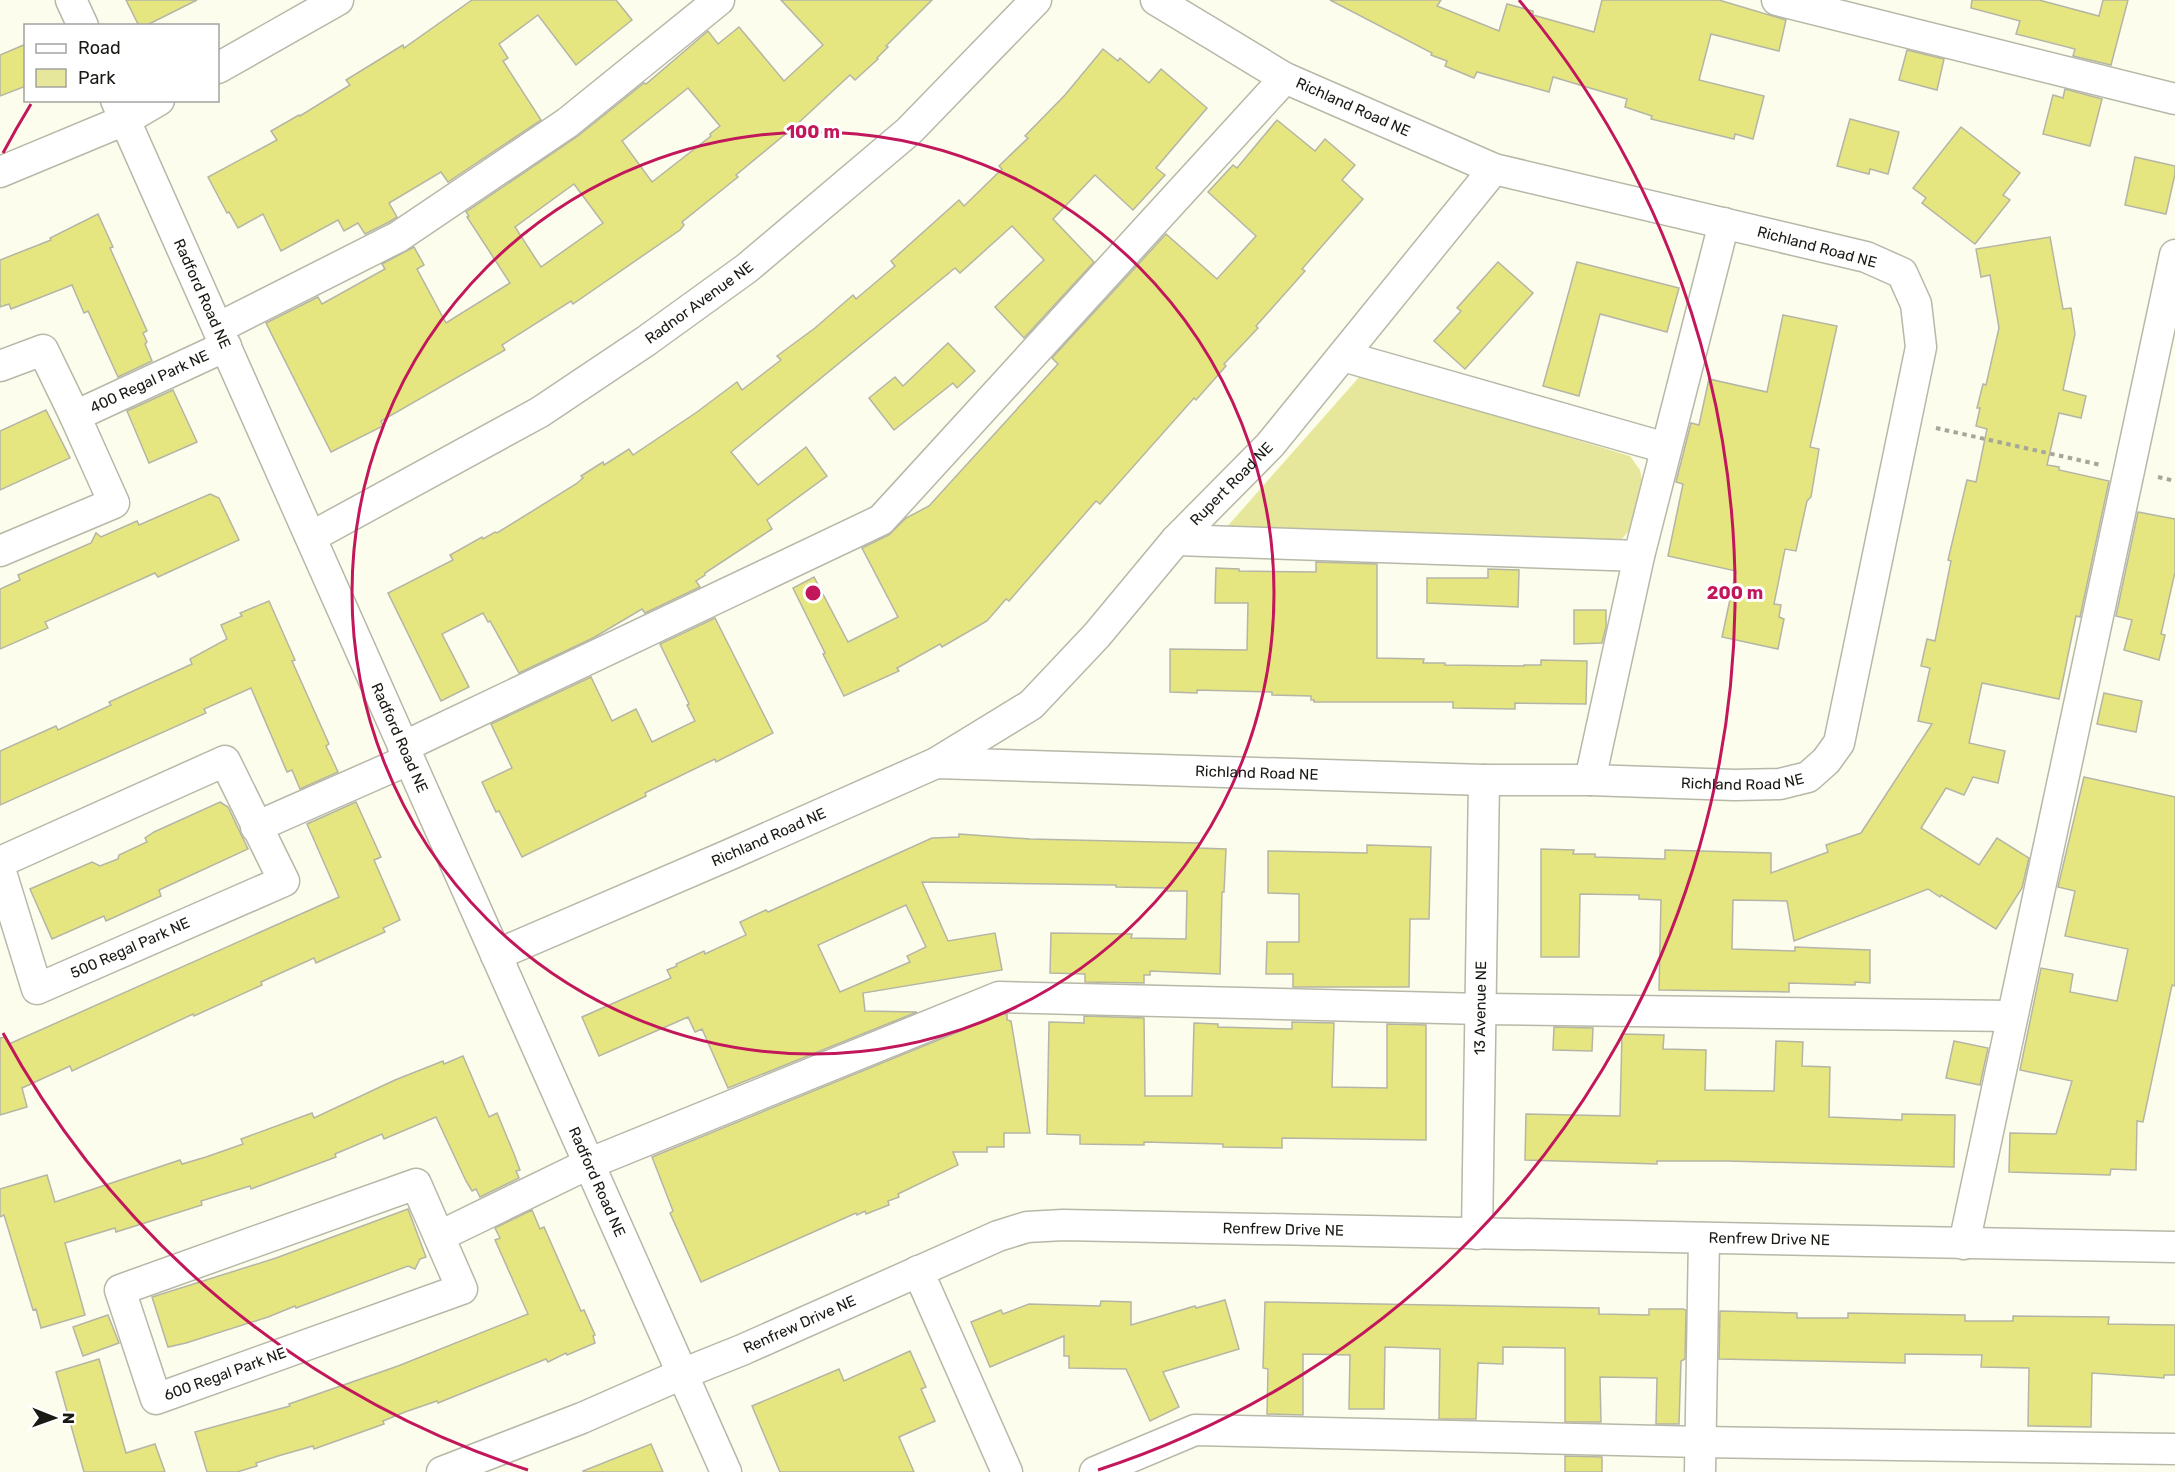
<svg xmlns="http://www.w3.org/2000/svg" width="2175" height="1472" viewBox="0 0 2175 1472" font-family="Rubik,sans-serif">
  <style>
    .green { fill: #e6e79b }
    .building { fill: #e6e681; stroke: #b5b5a6; stroke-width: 1.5; fill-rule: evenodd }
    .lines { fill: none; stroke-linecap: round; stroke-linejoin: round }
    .minor-casing { stroke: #b7b8a8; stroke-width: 33 }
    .path { stroke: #a6a79b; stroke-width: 4; stroke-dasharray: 4.5 4.5; stroke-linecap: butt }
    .minor { stroke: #fff; stroke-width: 30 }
    .ring { fill: none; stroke: #c2185b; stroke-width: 3 }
    .labels { text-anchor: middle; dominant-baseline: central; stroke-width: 6; stroke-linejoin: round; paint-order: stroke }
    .street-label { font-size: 15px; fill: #1a1a15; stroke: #fff }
    .centre { fill: #c2185b; stroke: #fff; stroke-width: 3 }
    .ring-label { font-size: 18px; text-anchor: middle; font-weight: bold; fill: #c2185b; stroke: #fff; stroke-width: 6; stroke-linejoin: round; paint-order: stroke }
  </style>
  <rect width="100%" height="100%" fill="#fcfdec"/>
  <!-- green -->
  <polygon class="green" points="1361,375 1630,456 1640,470 1644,491 1634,525 1621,540 1605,544 1218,537"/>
  <!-- building -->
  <g class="building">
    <polygon points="126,0 197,0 145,26 139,26"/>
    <polygon points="472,0 616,0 632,20 576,65 538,15 499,44 508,58 503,61 541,120 448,182 441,172 389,203 397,217 389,222 365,234 358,223 344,231 338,220 281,251 263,214 238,228 229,212 227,213 208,177 277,140 271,131 299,115 300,116 350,85 346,80 403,45 404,48"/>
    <path d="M781,0H932L886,46L888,47L877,58L878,59L855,80L850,75L794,127L736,175L738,177L682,222L684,225L680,230L573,304L571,301L502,345L505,350L381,421L383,426L331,452L266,323L318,297L322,304L385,269L382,264L414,247L424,265L417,269L446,323L510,283L467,217L469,216L466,212L578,136L644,83L646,84L708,31L718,44L739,27L784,81L823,45ZM688,88L720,126L710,134L711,136L652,182L622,141ZM574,184L603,223L541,267L515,227Z"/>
    <polygon points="1330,0 1441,0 1437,6 1499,31 1507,4 1533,11 1533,15 1594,32 1602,0 1719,0 1786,20 1779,51 1711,34 1699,80 1764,96 1753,139 1735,134 1734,139 1651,119 1652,116 1625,107 1627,99 1553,77 1549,92 1477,72 1474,78 1445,66 1447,61 1431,55 1432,53"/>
    <polygon points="1972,0 2039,0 2099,16 2103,0 2128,0 2111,65 2073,56 2075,49 2016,34 2020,21 1971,8"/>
    <polygon points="26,44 26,86 0,96 0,55"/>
    <polygon points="1103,49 1118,61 1120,58 1149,83 1161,69 1207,108 1156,168 1165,175 1133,210 1095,175 1053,219 1094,262 1024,338 995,307 1044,260 1012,226 960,273 955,268 731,452 758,485 806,447 827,476 767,520 772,529 705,573 705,575 696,581 700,587 645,613 642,609 593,638 519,673 490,621 488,622 483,613 442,634 469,687 441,701 388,593 453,560 450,555 482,537 483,539 495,532 497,533 576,484 583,478 581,476 603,462 604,465 629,449 633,455 697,412 737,382 742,390 781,360 777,356 815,328 853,295 856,299 895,266 891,261 959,200 964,206 1002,169 999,166 1028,138 1025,136 1065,95"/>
    <polygon points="1907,50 1944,59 1937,90 1899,80"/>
    <polygon points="2065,89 2102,99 2090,146 2043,134 2053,95 2063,98"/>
    <polygon points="1850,119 1899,132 1888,174 1870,169 1869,174 1837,166"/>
    <polygon points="1277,120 1315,151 1325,139 1355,165 1342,180 1363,199 1302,269 1305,271 1256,326 1258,328 1224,364 1226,366 1196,400 1194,398 1100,504 1096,501 1009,601 1006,599 987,621 942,647 940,644 897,668 899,671 844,696 823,654 825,653 793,588 814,577 848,642 898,617 862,548 889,535 906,518 929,506 1058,364 1052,358 1166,234 1217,279 1256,236 1208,192 1233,165 1237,168"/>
    <polygon points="1961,127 2020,173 2003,195 2010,200 1975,244 1922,203 1926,198 1913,188"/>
    <polygon points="2135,157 2175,166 2175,174 2166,214 2125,205"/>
    <polygon points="98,214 113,247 110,248 147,331 143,333 147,342 145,344 152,361 118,377 88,311 84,313 72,285 11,309 9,304 0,307 0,260 51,240 50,238"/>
    <polygon points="2050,237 2063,309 2071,308 2075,334 2063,390 2086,396 2081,418 2059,413 2047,465 2059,467 2059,470 2109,481 2080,617 2076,616 2059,699 1982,683 1969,743 2005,751 1998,783 1973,777 1964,795 1946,788 1921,828 1979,865 1997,838 2029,858 2022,888 1996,929 1941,895 1940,897 1928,889 1794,941 1787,901 1733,900 1732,949 1795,951 1795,947 1870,950 1870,983 1855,982 1855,985 1789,983 1789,992 1659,990 1661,900 1639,899 1639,895 1580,894 1579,957 1541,957 1541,849 1574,850 1573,854 1595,854 1595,857 1665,859 1665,850 1771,853 1771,873 1828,852 1826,845 1861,833 1932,724 1918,721 1930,668 1921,666 1927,639 1935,641 1951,561 1948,560 1967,480 1976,482 1987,429 1976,426 1980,408 1977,408 1983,384 1986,385 1999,328 1990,275 1981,277 1976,249"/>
    <polygon points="1498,262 1533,293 1465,369 1434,341 1461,311 1457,308"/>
    <polygon points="1577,262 1679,288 1667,332 1600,314 1579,396 1543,386"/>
    <polygon points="1783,315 1837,326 1810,447 1819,449 1811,497 1807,501 1796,551 1785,549 1774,604 1781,605 1779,617 1784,619 1778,649 1722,637 1736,571 1668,556 1683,484 1676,482 1691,423 1699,425 1709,379 1767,392"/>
    <polygon points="948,343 975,371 957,388 953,383 894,430 869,398 895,377 903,386"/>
    <polygon points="173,390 197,442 149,463 127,411"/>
    <polygon points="46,410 70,458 0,490 0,431"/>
    <polygon points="210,494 219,498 239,540 158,577 155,573 45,622 48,628 0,649 0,589 20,580 18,575 91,543 96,533 101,537 137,521 139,525"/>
    <polygon points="2138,512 2175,519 2175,572 2161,634 2165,635 2159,660 2124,650 2132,620 2116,616"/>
    <polygon points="1316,562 1377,564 1377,658 1424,659 1423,663 1445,663 1445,665 1524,666 1524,665 1541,665 1541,660 1587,661 1586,704 1515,703 1515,709 1453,708 1453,702 1314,702 1314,700 1311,700 1311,696 1272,695 1272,692 1197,690 1197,693 1170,692 1170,649 1247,650 1248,603 1215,603 1216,568 1239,569 1239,571 1316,572"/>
    <polygon points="1488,569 1519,570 1518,607 1427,603 1427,578 1488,578"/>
    <polygon points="269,601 295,660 292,661 329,744 326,746 338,772 300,789 292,770 287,772 251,688 204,709 206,713 0,805 0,751 56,726 58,730 111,705 109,702 192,664 190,659 227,639 221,625 242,616 240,613"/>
    <polygon points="1574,610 1606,610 1606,627 1602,643 1574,644"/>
    <polygon points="715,618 773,733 716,762 715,759 645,793 646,796 522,857 499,811 496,812 482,782 512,768 491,724 591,677 612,721 636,709 652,742 695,721 687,705 689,704 660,644"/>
    <polygon points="2104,693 2142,701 2136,732 2097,724"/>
    <polygon points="2084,777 2175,797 2175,986 2172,985 2143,1122 2137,1121 2136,1170 2111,1169 2110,1175 2009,1172 2010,1133 2056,1134 2072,1081 2020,1070 2041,968 2073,974 2070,992 2117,1001 2128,949 2065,936 2075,891 2058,887"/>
    <polygon points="220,802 228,807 248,849 159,890 161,896 106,921 104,916 52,939 30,889 92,862 100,866 118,859 119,855 147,842 145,838 154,832"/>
    <polygon points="356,802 381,857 374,860 400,920 383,928 385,932 338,953 316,963 314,958 261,982 262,985 194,1016 193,1014 72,1071 70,1066 22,1088 27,1107 0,1115 0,1038 6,1037 9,1044 339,897 307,824"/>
    <path d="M959,834L1030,839L1199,843V848L1226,849L1224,892H1222L1220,974L1150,971V975H1144V983L1085,982V974L1050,973L1051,933L1132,934L1131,938L1186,939L1187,891H1167V888L1116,887V885L922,882L948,941L995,933L1002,970L863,993L865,1011L917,1012L728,1088L702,1029L695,1032L688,1017L599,1056L582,1017L671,978L667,970L677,966L676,964L704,951L705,954L746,935L740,922L766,910L768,912L932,838L959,837ZM906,905L926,947L907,956L910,962L840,992L818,945Z"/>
    <polygon points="1367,845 1431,847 1429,919 1410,919 1409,987 1293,987 1293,974 1266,974 1267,942 1299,942 1299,894 1268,893 1268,851 1367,853"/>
    <polygon points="1002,1014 1007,1014 1007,1020 1011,1021 1030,1133 1004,1133 1004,1147 987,1147 987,1152 953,1152 958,1165 898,1194 899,1197 888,1201 889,1205 866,1214 865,1211 857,1215 856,1213 701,1282 670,1213 673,1211 652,1157"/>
    <polygon points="1084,1016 1144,1018 1145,1096 1192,1096 1194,1023 1218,1024 1218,1027 1292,1029 1292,1022 1334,1023 1332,1087 1387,1088 1387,1024 1426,1025 1426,1140 1282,1138 1282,1148 1223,1147 1223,1144 1144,1142 1144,1145 1080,1144 1080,1135 1047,1134 1049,1022 1084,1023"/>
    <polygon points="1554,1027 1593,1028 1592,1051 1553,1050"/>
    <polygon points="1622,1034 1664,1035 1663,1049 1706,1050 1705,1090 1774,1091 1776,1041 1803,1042 1802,1066 1830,1067 1829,1117 1902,1120 1902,1114 1955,1115 1954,1167 1728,1161 1657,1161 1657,1164 1525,1160 1526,1114 1620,1116"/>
    <polygon points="1954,1041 1988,1048 1980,1085 1946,1078"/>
    <polygon points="463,1056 489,1117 497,1113 514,1154 520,1170 516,1171 519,1178 480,1197 476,1189 472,1191 466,1181 436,1117 384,1139 382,1134 335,1154 336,1157 251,1189 250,1186 201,1201 202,1205 116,1232 115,1228 65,1243 85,1315 41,1328 36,1309 33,1310 4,1215 0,1217 0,1189 47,1175 55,1202 180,1160 182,1164 206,1157 243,1144 241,1139 312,1113 314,1118 395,1080 443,1061 444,1064"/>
    <polygon points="408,1209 426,1257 420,1259 415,1269 408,1266 296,1308 295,1306 268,1317 186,1343 168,1347 152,1297 276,1258"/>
    <polygon points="532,1210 540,1229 544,1227 581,1311 584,1310 595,1335 593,1336 595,1343 567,1355 566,1353 548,1362 546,1359 438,1403 437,1401 405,1412 383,1421 384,1424 314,1449 313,1446 278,1456 256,1463 257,1466 237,1472 207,1472 195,1432 290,1406 289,1404 398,1366 528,1314 495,1240 500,1238 495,1228"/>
    <polygon points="1225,1300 1239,1349 1163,1372 1179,1407 1150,1421 1126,1369 1069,1368 1069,1356 1064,1356 1064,1336 990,1367 971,1322 1001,1310 1003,1314 1029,1304 1100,1306 1101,1301 1131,1302 1131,1325 1195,1306 1196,1308"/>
    <polygon points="1265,1302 1599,1308 1599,1314 1649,1315 1649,1309 1683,1309 1686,1310 1685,1359 1681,1361 1679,1424 1656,1424 1657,1378 1600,1377 1601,1422 1565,1422 1565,1348 1503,1347 1503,1364 1478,1363 1476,1419 1439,1419 1440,1349 1385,1347 1384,1409 1349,1409 1350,1355 1303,1354 1303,1415 1267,1414 1268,1369 1263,1368"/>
    <polygon points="1720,1311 1797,1313 1797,1318 1848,1318 1848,1313 1965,1315 1965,1321 2013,1321 2013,1316 2109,1317 2108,1324 2175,1325 2175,1375 2164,1375 2164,1378 2092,1373 2091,1427 2028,1426 2029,1368 1981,1367 1982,1355 1905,1354 1905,1363 1719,1359"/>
    <polygon points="108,1315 119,1343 83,1356 73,1327"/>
    <polygon points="910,1351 926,1387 921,1389 935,1421 899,1437 914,1472 780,1472 752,1406 839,1369 844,1381"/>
    <polygon points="99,1359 126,1453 155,1444 165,1472 84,1472 56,1372"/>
    <polygon points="651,1444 663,1472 584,1472 583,1471"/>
    <polygon points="1565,1456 1602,1457 1602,1472 1565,1472"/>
  </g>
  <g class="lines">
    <defs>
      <g id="minor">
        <polyline points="71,0 83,26"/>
        <polyline points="1777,0 2175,99"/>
        <polyline points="218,68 338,0"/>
        <path id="s1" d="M116,100L726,1472"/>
        <polyline points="0,172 125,120 159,100"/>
        <polyline points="218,328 398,237 567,123 719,0"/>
        <polyline points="1343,356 1666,448"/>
        <polyline points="0,366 43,350 75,416 114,503 0,551"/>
        <path id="s2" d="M75,416L226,346"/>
        <path id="s3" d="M311,537L540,412L646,341L747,268L909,131L1036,0"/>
        <polyline points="1176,540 1639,556"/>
        <polyline points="403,747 881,520 1285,78"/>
        <path id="s4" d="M936,763L1031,705L1097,635L1176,540L1270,445L1494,169"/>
        <polyline points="1590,780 1639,556 1724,223"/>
        <polyline points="256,827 408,760"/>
        <polyline points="0,862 225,761 284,881 37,989 0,869"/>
        <path id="s5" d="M496,955L731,854L936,763L1484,780H1590L1735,785L1780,784L1808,777L1826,761L1839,743L1921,347L1916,304L1902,273L1866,257L1494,169L1285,78L1156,0"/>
        <polygon points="416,1184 462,1289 156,1399 120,1290"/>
        <path id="s6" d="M1477,1234L1484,780"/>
        <polyline points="440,1236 588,1164 999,997 1482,1009 2011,1016"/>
        <polyline points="1964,1244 2175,255"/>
        <polyline points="918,1271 1007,1472"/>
        <path id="s7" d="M442,1472L582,1418L682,1374L742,1350L998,1236L1027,1227L1063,1225L2175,1247"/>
        <polyline points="1095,1472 1195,1430 1701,1442 2175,1449"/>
        <polyline points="1700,1472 1704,1238"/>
      </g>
    </defs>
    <!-- minor casing -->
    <use href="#minor" class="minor-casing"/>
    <!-- path -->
    <g class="path">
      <polyline points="1936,428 2101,465"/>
      <polyline points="2158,477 2175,481"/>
    </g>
    <!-- minor -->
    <use href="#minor" class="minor"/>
  </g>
  <!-- distance rings -->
  <g class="ring">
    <circle cx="813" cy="593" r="461"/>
    <path d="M528 1470A922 922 0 0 1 3 1033M3 153A922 922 0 0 1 31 104M1519 0A922 922 0 0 1 1098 1470"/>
  </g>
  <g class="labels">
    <!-- street labels -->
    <g class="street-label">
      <text transform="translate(1353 107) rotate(24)">Richland Road NE</text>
      <text transform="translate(1817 247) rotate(15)">Richland Road NE</text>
      <text stroke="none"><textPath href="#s1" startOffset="212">Radford Road NE</textPath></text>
      <text stroke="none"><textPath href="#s3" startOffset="454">Radnor Avenue NE</textPath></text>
      <text stroke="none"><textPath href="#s2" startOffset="82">400 Regal Park NE</textPath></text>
      <text stroke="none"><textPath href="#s4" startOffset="410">Rupert Road NE</textPath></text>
      <text stroke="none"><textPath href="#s1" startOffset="698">Radford Road NE</textPath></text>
      <text stroke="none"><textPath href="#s5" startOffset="801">Richland Road NE</textPath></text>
      <text stroke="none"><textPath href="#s5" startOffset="1287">Richland Road NE</textPath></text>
      <text stroke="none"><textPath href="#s5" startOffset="297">Richland Road NE</textPath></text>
      <text transform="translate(130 948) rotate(-24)">500 Regal Park NE</text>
      <text stroke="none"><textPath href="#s6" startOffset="226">13 Avenue NE</textPath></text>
      <text stroke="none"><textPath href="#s1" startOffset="1184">Radford Road NE</textPath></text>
      <text stroke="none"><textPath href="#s7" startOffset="891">Renfrew Drive NE</textPath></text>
      <text stroke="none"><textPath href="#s7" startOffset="1377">Renfrew Drive NE</textPath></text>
      <text stroke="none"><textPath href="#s7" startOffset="387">Renfrew Drive NE</textPath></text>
      <text transform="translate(225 1374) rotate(-20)">600 Regal Park NE</text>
    </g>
  </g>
  <circle cx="813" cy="593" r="9" class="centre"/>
  <g class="ring-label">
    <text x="813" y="138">100 m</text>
    <text x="1735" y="599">200 m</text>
  </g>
  <!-- legend -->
  <rect x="24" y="24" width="195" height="78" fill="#ffffff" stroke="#a3a3a1" stroke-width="1.5"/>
  <rect x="36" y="44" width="30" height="9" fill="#ffffff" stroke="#a3a3a1" stroke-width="1.5"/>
  <text x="78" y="54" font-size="18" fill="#1a1a15">Road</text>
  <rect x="36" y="69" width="30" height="18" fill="#e6e79b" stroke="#a3a3a1" stroke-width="1.5"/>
  <text x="78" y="84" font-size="18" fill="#1a1a15">Park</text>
  <!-- north arrow -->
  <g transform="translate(54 1418) rotate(91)" stroke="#ffffff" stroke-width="4.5" paint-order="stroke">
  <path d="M0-4.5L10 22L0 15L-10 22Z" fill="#1a1a15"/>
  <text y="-9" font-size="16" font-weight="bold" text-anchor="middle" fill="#1a1a15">N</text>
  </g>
</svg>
